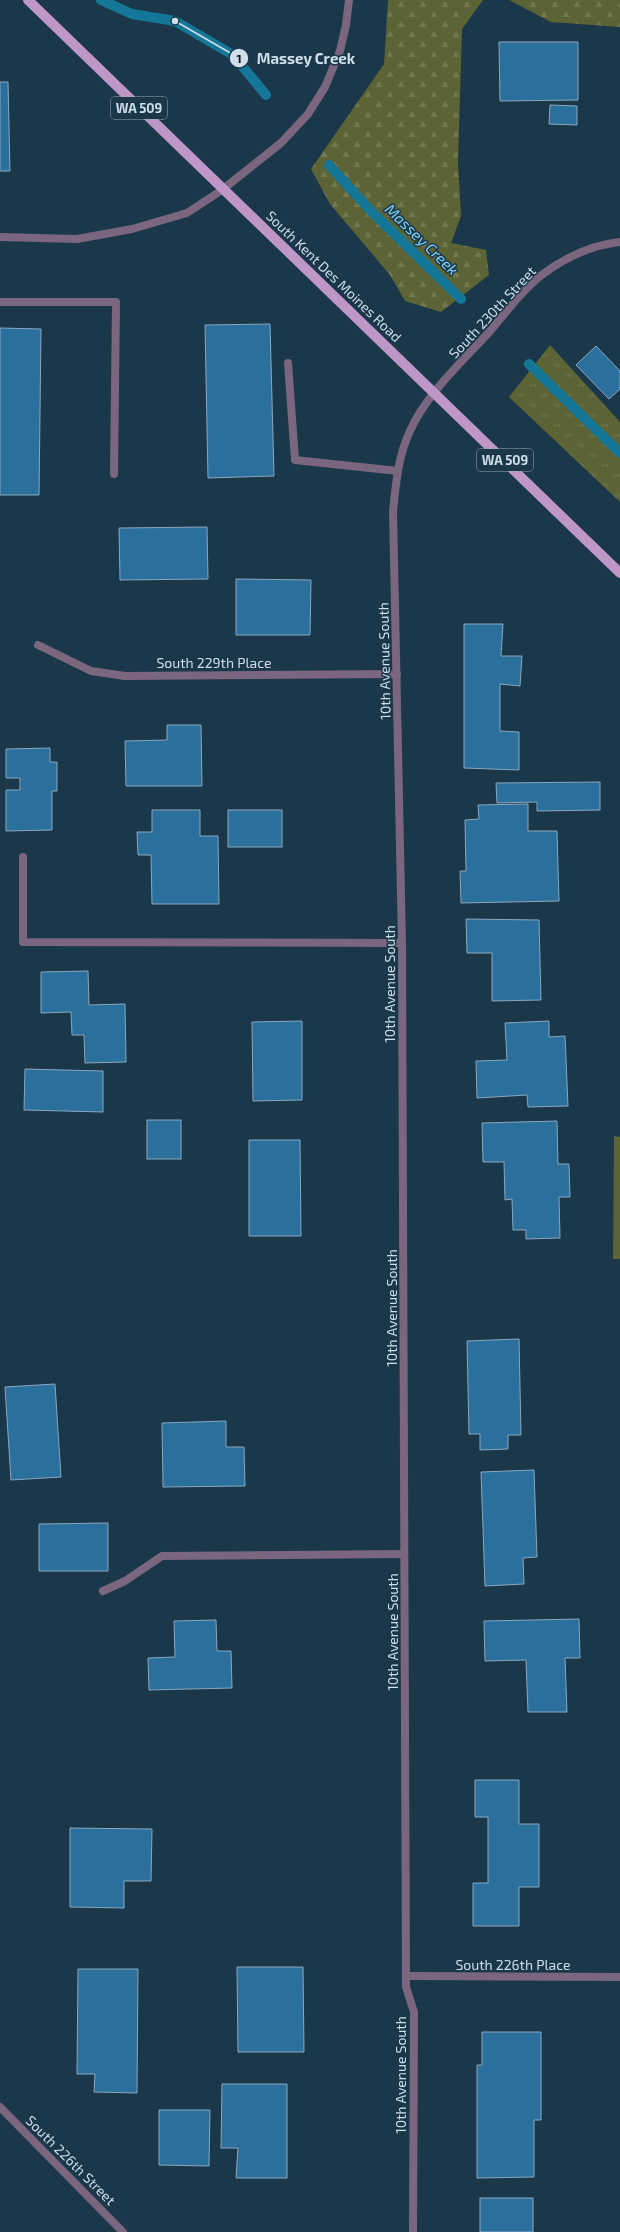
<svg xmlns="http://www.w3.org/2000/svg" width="620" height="2232" viewBox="0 0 620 2232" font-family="'Exo 2',sans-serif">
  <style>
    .grass { fill: url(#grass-tufts) }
    .forest { fill: url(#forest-firs) }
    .garden { fill: #5c6334 }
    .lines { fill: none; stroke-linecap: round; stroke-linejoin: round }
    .stream { stroke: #157798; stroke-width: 10 }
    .building { fill: #2b709d; stroke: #89a8bf }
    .service { stroke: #7a667e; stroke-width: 8 }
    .minor { stroke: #7a667e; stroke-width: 8 }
    .primary { stroke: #be96c8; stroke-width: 10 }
    .labels { text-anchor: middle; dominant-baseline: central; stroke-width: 3; stroke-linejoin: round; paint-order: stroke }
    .shield { fill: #1b374a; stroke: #98acba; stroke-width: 1 }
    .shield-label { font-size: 13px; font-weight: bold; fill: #cedeea }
    .street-label { font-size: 14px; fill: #cedeea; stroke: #1b374a }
    .water-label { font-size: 15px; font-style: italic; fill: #7bd5fc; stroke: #1b374a }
    .leader { fill: none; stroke: #cedeea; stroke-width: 1.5 }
    .callout-dot { fill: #cedeea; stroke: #1b374a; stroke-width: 1.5 }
    .mark-label { font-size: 12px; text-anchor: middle; font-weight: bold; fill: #111 }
    .callout-label { font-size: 15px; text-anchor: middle; font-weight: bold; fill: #cedeea; stroke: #1b374a; stroke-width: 3; stroke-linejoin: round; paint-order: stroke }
  </style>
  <defs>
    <pattern id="grass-tufts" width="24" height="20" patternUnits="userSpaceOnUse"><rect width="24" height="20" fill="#5c6334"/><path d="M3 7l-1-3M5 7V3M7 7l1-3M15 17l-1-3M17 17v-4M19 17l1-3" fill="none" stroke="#727952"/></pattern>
    <pattern id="forest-firs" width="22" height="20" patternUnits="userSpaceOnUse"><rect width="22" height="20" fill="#5c6334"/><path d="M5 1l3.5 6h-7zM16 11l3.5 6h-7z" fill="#727952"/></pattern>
  </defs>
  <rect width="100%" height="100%" fill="#1b374a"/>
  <!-- grass -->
  <polygon class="grass" points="550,345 620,422 620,502 509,397"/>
  <!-- forest -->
  <g class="forest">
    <polygon points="388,0 483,0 462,29 458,163 461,216 451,243 486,250 489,275 441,312 405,301 390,275 330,204 311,169 384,64"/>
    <polygon points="509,0 620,0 620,27 551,22"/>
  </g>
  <!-- garden -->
  <polygon class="garden" points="614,1136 620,1137 620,1259 613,1259"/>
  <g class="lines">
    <!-- stream -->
    <g class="stream">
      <polyline points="101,0 132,14 175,21 233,55 266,95"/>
      <polyline points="329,165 371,211 461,299"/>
      <polyline points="529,364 620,453"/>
    </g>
  </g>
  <!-- building -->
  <g class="building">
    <polygon points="499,42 578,42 578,100 500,101"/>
    <polygon points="0,82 8,82 10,171 0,171"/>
    <polygon points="550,105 577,106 577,125 549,124"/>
    <polygon points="270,324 274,476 208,478 205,325"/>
    <polygon points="0,328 41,329 39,495 0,495"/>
    <polygon points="596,346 620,371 620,389 609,399 576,365"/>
    <polygon points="207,527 208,579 120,580 119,528"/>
    <polygon points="236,579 311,580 310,635 236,635"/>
    <polygon points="464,624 503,624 501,656 522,656 520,686 500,684 500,731 519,732 519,770 464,768"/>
    <polygon points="167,725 201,725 202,786 126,786 125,741 167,740"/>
    <polygon points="50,748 50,762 57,762 57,791 52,791 52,830 6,831 6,790 20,790 20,778 6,778 6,749"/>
    <polygon points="600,782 600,810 537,811 537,802 497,803 496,783"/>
    <polygon points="528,804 528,831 557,831 559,901 461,903 460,871 466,871 465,820 479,819 478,805"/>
    <polygon points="152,810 200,810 200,836 218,836 219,904 152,904 151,855 138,855 137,832 152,832"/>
    <rect x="228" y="810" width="54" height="37"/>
    <polygon points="466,919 539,920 541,1000 492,1001 492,953 467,953"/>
    <polygon points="88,971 89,1005 125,1004 126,1062 85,1063 84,1035 72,1035 71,1012 41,1013 41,972"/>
    <polygon points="302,1021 302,1100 253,1101 252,1022"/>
    <polygon points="549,1021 549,1037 565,1036 568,1106 528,1107 527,1095 477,1098 476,1061 507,1060 505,1023"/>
    <polygon points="25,1069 103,1071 103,1112 24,1110"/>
    <rect x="147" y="1120" width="34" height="39"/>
    <polygon points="557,1121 558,1164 569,1164 570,1197 559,1197 560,1238 526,1239 526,1230 513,1230 512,1199 505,1200 504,1162 483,1162 482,1123"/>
    <polygon points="249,1140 300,1140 301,1236 249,1236"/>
    <polygon points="519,1339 521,1435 508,1435 508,1449 480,1450 480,1434 469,1434 467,1341"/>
    <polygon points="55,1384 61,1477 11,1480 5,1387"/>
    <polygon points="226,1421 226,1447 244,1447 245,1486 163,1487 162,1423"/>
    <polygon points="534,1470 537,1557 523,1558 524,1584 485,1586 481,1472"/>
    <polygon points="108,1523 108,1571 39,1571 39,1524"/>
    <polygon points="579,1619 580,1658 565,1658 567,1712 528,1712 526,1660 485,1661 484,1621"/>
    <polygon points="216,1620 217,1651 231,1651 232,1688 149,1690 148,1658 175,1657 174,1621"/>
    <polygon points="475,1780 519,1780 519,1824 539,1824 539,1887 519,1887 519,1926 473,1926 473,1883 488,1883 488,1817 475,1817"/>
    <polygon points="70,1828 152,1829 151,1881 124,1881 124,1908 70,1907"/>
    <polygon points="237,1967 303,1967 304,2052 238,2052"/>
    <polygon points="78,1969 138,1969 137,2093 94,2092 95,2074 77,2074"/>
    <polygon points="482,2032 541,2032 541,2120 534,2120 534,2177 477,2178 477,2065 482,2065"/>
    <polygon points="222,2084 287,2084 287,2178 236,2178 238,2148 221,2148"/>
    <polygon points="159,2110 210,2110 209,2166 159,2165"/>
    <rect x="480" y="2198" width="53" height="34"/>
  </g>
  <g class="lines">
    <!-- service -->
    <g class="service">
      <polyline points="0,302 116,302 114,474"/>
      <polyline points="288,363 295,460 398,471"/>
      <polyline points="23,857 23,942 402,943"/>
      <polyline points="103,1591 125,1581 162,1556 404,1554"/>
    </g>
    <!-- minor -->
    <g class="minor">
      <polyline points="0,237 77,239 132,229 187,213 222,190 281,143 308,114 325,87 340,51 346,25 349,0"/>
      <polyline points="38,645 91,671 125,676 397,674"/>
      <polyline points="406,1976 620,1977"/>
      <polyline points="0,2107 123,2232"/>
      <path d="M413,2232L414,2012L406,1987L402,943L393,511C396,484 398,456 410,431C426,394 464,360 491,330C507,311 523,289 543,274C566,257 591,245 620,242"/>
    </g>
    <!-- primary -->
    <polyline class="primary" points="28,0 620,573"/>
  </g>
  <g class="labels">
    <!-- shield labels -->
    <g class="shield">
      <rect x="111" y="97" width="56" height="22" rx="3"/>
      <rect x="477" y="449" width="56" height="22" rx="3"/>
    </g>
    <g class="shield-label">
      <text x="139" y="108">WA 509</text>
      <text x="505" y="460">WA 509</text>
    </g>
    <!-- street labels -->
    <g class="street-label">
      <text transform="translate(334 276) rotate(44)">South Kent Des Moines Road</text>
      <text transform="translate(492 312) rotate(-47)">South 230th Street</text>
      <text transform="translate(384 661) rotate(-91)">10th Avenue South</text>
      <text x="214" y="662">South 229th Place</text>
      <text transform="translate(389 984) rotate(-90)">10th Avenue South</text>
      <text transform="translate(391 1308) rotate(-90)">10th Avenue South</text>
      <text transform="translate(392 1632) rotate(-90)">10th Avenue South</text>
      <text x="513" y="1964">South 226th Place</text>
      <text transform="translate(400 2075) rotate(-90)">10th Avenue South</text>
      <text transform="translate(71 2160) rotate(45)">South 226th Street</text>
    </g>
    <!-- water labels -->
    <g class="water-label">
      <text transform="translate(422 239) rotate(44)">Massey Creek</text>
    </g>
  </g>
  <!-- callouts -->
  <path class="leader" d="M175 21L239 58"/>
  <g class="callout-dot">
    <circle cx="175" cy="21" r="4"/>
    <circle cx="239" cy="58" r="10"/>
  </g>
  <g class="mark-label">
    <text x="239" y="63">1</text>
  </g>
  <g class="callout-label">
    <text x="306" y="64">Massey Creek</text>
  </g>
</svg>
